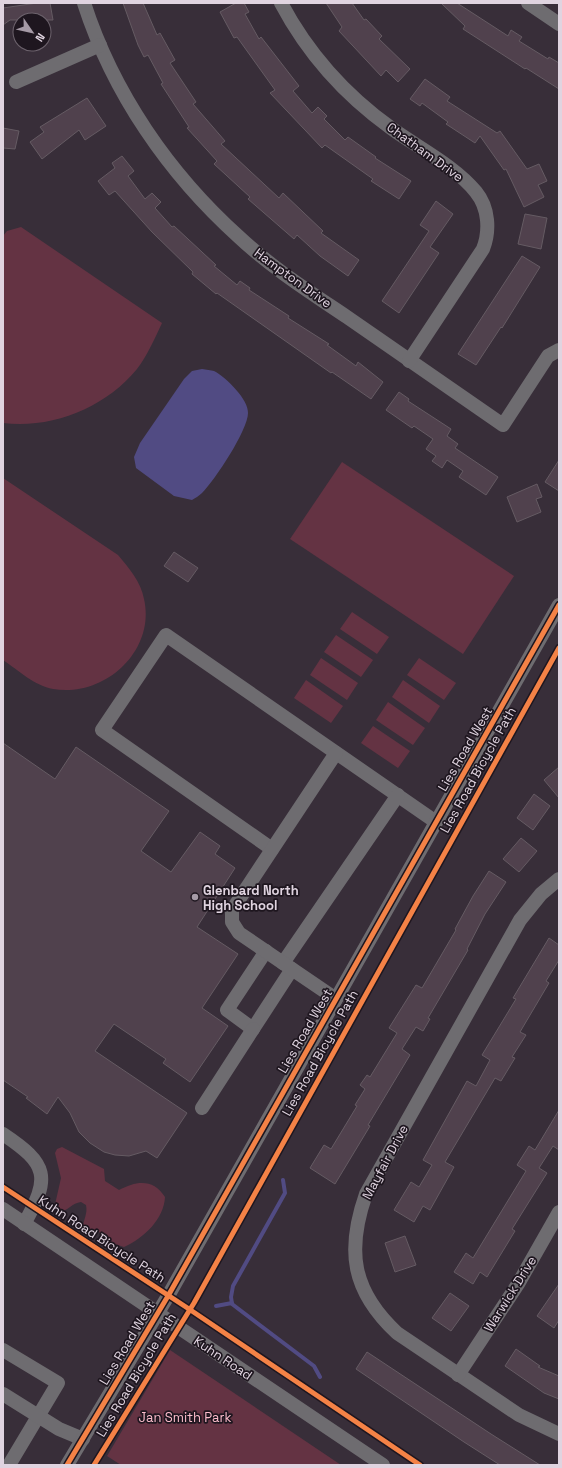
<svg xmlns="http://www.w3.org/2000/svg" width="562" height="1468" viewBox="0 0 562 1468" font-family="'Space Grotesk',sans-serif">
  <style>
    .green { fill: #643343 }
    .water { fill: #514b83 }
    .lines { fill: none; stroke-linecap: round; stroke-linejoin: round }
    .stream { stroke: #514b83; stroke-width: 4 }
    .building { fill: #50414d; stroke: #655b63 }
    .minor { stroke: #6e6c70; stroke-width: 14 }
    .cycleway-casing { stroke: #1e161f; stroke-width: 8 }
    .cycleway { stroke: #f48246; stroke-width: 5 }
    .poi-dot { fill: #a59aa6; stroke: #1e161f; stroke-width: 1.5 }
    .labels { text-anchor: middle; dominant-baseline: central; stroke-width: 3.5; stroke-linejoin: round; paint-order: stroke }
    .street-label { font-size: 13px; fill: #e0d4e0; stroke: #1e161f }
    .poi-label { font-size: 13px; font-weight: bold; fill: #e0d4e0; stroke: #1e161f; text-anchor: start }
    .park-label { font-size: 13px; fill: #fcbdcc; stroke: #1e161f }
  </style>
  <rect width="100%" height="100%" fill="#382e39"/>
  <!-- green -->
  <g class="green">
    <path d="M21,227L162,323C155,338 147,356 137,369C105,408 52,429 3,423V236L7,231Z"/>
    <polygon points="342,462 514,576 463,654 290,539"/>
    <path d="M3,478L118,555C129,568 141,582 144,599C156,651 104,698 53,689C35,686 18,670 3,660Z"/>
    <polygon points="352,612 389,637 377,654 340,629"/>
    <polygon points="336,635 373,660 361,677 324,652"/>
    <polygon points="321,658 358,683 347,700 310,675"/>
    <polygon points="419,658 456,683 444,700 407,675"/>
    <polygon points="306,680 343,706 331,723 294,698"/>
    <polygon points="403,680 440,706 429,723 392,697"/>
    <polygon points="388,702 425,728 413,745 376,720"/>
    <polygon points="373,726 410,751 398,768 361,743"/>
    <path d="M62,1147L104,1169L105,1181L119,1190C137,1180 154,1179 165,1197C164,1219 144,1238 124,1247C119,1245 113,1244 109,1241C100,1235 100,1227 88,1231L83,1228C83,1220 88,1214 86,1205L81,1202C72,1203 68,1211 59,1212L54,1209L61,1178L55,1153L57,1149Z"/>
    <polygon points="170,1350 341,1465 121,1465 107,1456"/>
  </g>
  <!-- water -->
  <path class="water" d="M202,369C206,370 211,370 214,371C226,377 249,400 248,413C248,430 215,480 202,493C199,496 195,498 192,500L174,496L136,468L134,457L140,443L184,379L192,371Z"/>
  <g class="lines">
    <!-- stream -->
    <g class="stream">
      <polyline points="283,1180 285,1193 233,1286 231,1297 232,1304 314,1366 320,1377"/>
      <polyline points="216,1306 232,1303"/>
    </g>
  </g>
  <!-- building -->
  <g class="building">
    <polygon points="37,3 50,3 53,20 10,20 3,25 3,8"/>
    <polygon points="123,3 143,3 157,35 160,33 175,60 170,63 196,102 193,104 225,141 221,144 279,198 283,193 323,231 321,233 359,260 348,276 320,256 297,235 294,239 248,199 250,197 214,164 217,161 187,128 189,127 161,84 163,83 148,55 144,57 138,45"/>
    <polygon points="236,3 244,3 249,12 245,14 259,39 261,37 299,86 293,91 312,113 318,107 327,116 324,119 345,140 348,137 376,157 375,158 411,181 399,199 371,181 373,179 325,145 322,148 270,93 275,90 237,37 234,38 220,12"/>
    <polygon points="326,3 352,3 364,20 366,19 382,36 379,39 410,69 398,82 386,70 381,76 339,31 342,27"/>
    <polygon points="441,3 457,3 508,36 511,30 522,37 519,41 548,59 549,57 559,63 559,89 526,68 525,69 463,29 465,26"/>
    <polygon points="425,79 450,97 447,101 497,133 500,131 527,169 539,164 547,181 538,185 544,197 524,207 506,169 504,170 480,136 475,143 446,124 448,122 422,103 420,106 410,99"/>
    <polygon points="87,98 106,126 85,140 79,130 42,159 30,142 44,132 40,127"/>
    <polygon points="3,128 19,131 15,149 3,148"/>
    <polygon points="122,156 134,171 128,176 145,199 152,193 161,202 155,208 172,227 174,226 216,265 214,266 237,285 240,281 250,288 249,290 289,316 288,318 329,344 327,345 356,366 358,362 383,382 371,399 332,372 331,373 217,293 216,294 192,274 193,272 152,232 115,191 109,195 98,181 115,168 112,163"/>
    <polygon points="436,201 453,214 430,247 439,253 399,313 382,301 429,231 420,225"/>
    <polygon points="525,214 547,218 541,249 518,244"/>
    <polygon points="522,256 540,267 502,328 501,327 476,365 458,354"/>
    <polygon points="399,392 409,399 408,401 451,429 447,436 458,444 455,448 498,477 486,495 459,477 463,471 447,460 442,468 432,461 436,456 426,449 433,439 414,426 412,428 386,410"/>
    <polygon points="559,460 559,491 545,482"/>
    <polygon points="537,484 542,497 536,499 541,512 517,522 507,497"/>
    <polygon points="174,552 198,568 188,582 164,566"/>
    <polygon points="3,743 55,779 76,747 169,811 141,851 171,872 200,832 220,846 215,854 235,868 197,927 238,954 202,1008 228,1026 190,1082 163,1063 166,1059 114,1024 95,1051 187,1113 157,1158 146,1151 129,1156 115,1155 104,1152 90,1143 79,1132 70,1113 58,1097 47,1114 26,1098 28,1097 3,1080"/>
    <polygon points="559,767 559,798 544,780"/>
    <polygon points="534,794 550,806 533,830 517,818"/>
    <polygon points="521,838 537,851 519,872 503,859"/>
    <polygon points="489,871 506,882 485,914 467,949 468,950 428,1018 430,1019 423,1031 416,1027 402,1049 410,1055 368,1125 370,1126 335,1184 310,1168 324,1145 331,1149 357,1106 355,1105 365,1089 360,1085 367,1075 370,1077 397,1033 389,1028 416,985 422,988 456,930 455,929 473,896"/>
    <polygon points="549,938 559,945 559,960 546,981 549,983 520,1032 526,1035 512,1057 515,1058 501,1081 495,1078 445,1162 454,1167 430,1210 423,1206 414,1222 394,1210 411,1182 419,1187 432,1165 423,1160 467,1081 476,1086 490,1060 482,1055 516,999 513,998"/>
    <polygon points="559,1110 559,1150 553,1146 539,1168 547,1173 512,1229 515,1231 487,1277 480,1272 473,1284 454,1272 466,1253 473,1258 526,1171 517,1165 529,1146 535,1150"/>
    <polygon points="405,1236 416,1265 395,1272 385,1243"/>
    <polygon points="559,1284 559,1320 554,1328 537,1316"/>
    <polygon points="450,1293 469,1306 451,1331 432,1318"/>
    <polygon points="516,1349 540,1366 538,1367 559,1376 559,1399 544,1393 505,1366"/>
    <polygon points="367,1352 491,1434 540,1465 500,1465 464,1442 356,1369"/>
  </g>
  <g class="lines">
    <!-- minor -->
    <g class="minor">
      <path d="M84,3C113,93 169,174 239,237C272,268 310,292 347,317C399,353 451,389 503,425L548,356L559,350"/>
      <path d="M281,3C307,52 345,95 391,128C417,147 455,166 476,192C489,208 490,231 483,249L409,361"/>
      <polyline points="528,3 559,24"/>
      <polyline points="16,82 100,45"/>
      <polyline points="272,849 102,730 166,635 436,822"/>
      <path d="M559,879L541,894L520,920L366,1194C346,1251 352,1291 397,1333L519,1415L559,1434"/>
      <polyline points="266,951 227,1010 253,1029 292,969"/>
      <polyline points="283,963 398,795"/>
      <polyline points="336,999 239,933 232,922 232,910 336,753"/>
      <polyline points="202,1108 253,1029"/>
      <path d="M3,1134C48,1164 51,1177 24,1224"/>
      <polyline points="3,1209 383,1465"/>
      <polyline points="3,1350 58,1383 9,1465"/>
      <polyline points="458,1375 518,1284 559,1212"/>
      <polyline points="3,1394 59,1429 83,1439"/>
      <polyline points="67,1465 168,1296 559,605"/>
    </g>
    <defs>
      <g id="cycleway">
        <polyline points="3,1187 189,1309 420,1465"/>
        <polyline points="67,1465 168,1296 559,605"/>
        <polyline points="94,1465 194,1303 559,648"/>
      </g>
    </defs>
    <!-- cycleway casing -->
    <use href="#cycleway" class="cycleway-casing"/>
    <!-- cycleway -->
    <use href="#cycleway" class="cycleway"/>
  </g>
  <!-- markers -->
  <circle class="poi-dot" cx="195" cy="897" r="4"/>
  <g class="labels">
    <!-- street labels -->
    <g class="street-label">
      <text transform="translate(425 152) rotate(36)">Chatham Drive</text>
      <text transform="translate(293 278) rotate(36)">Hampton Drive</text>
      <text transform="translate(465 749) rotate(-60)">Lies Road West</text>
      <text transform="translate(478 770) rotate(-61)">Lies Road Bicycle Path</text>
      <text transform="translate(305 1031) rotate(-60)">Lies Road West</text>
      <text transform="translate(320 1053) rotate(-61)">Lies Road Bicycle Path</text>
      <text transform="translate(385 1162) rotate(-62)">Mayfair Drive</text>
      <text transform="translate(102 1239) rotate(33)">Kuhn Road Bicycle Path</text>
      <text transform="translate(510 1294) rotate(-58)">Warwick Drive</text>
      <text transform="translate(127 1343) rotate(-59)">Lies Road West</text>
      <text transform="translate(223 1358) rotate(34)">Kuhn Road</text>
      <text transform="translate(136 1375) rotate(-59)">Lies Road Bicycle Path</text>
    </g>
    <!-- poi labels -->
    <g class="poi-label">
      <text x="203" y="890">Glenbard North<tspan x="203" dy="15">High School</tspan></text>
    </g>
    <!-- park labels -->
    <g class="park-label">
      <text x="185" y="1417">Jan Smith Park</text>
    </g>
  </g>
  <!-- border -->
  <rect width="562" height="1468" fill="none" stroke="#e0d4e0" stroke-width="8"/>
  <!-- north arrow -->
  <g transform="translate(32 32) rotate(124)"><circle r="19" fill="#1e161f" stroke="#6c626c"/>
  <path d="M0-3L7 15L0 10L-7 15Z" fill="#a59aa6"/>
  <text y="-6" font-size="11" font-weight="bold" text-anchor="middle" fill="#e0d4e0">N</text>
  </g>
</svg>
